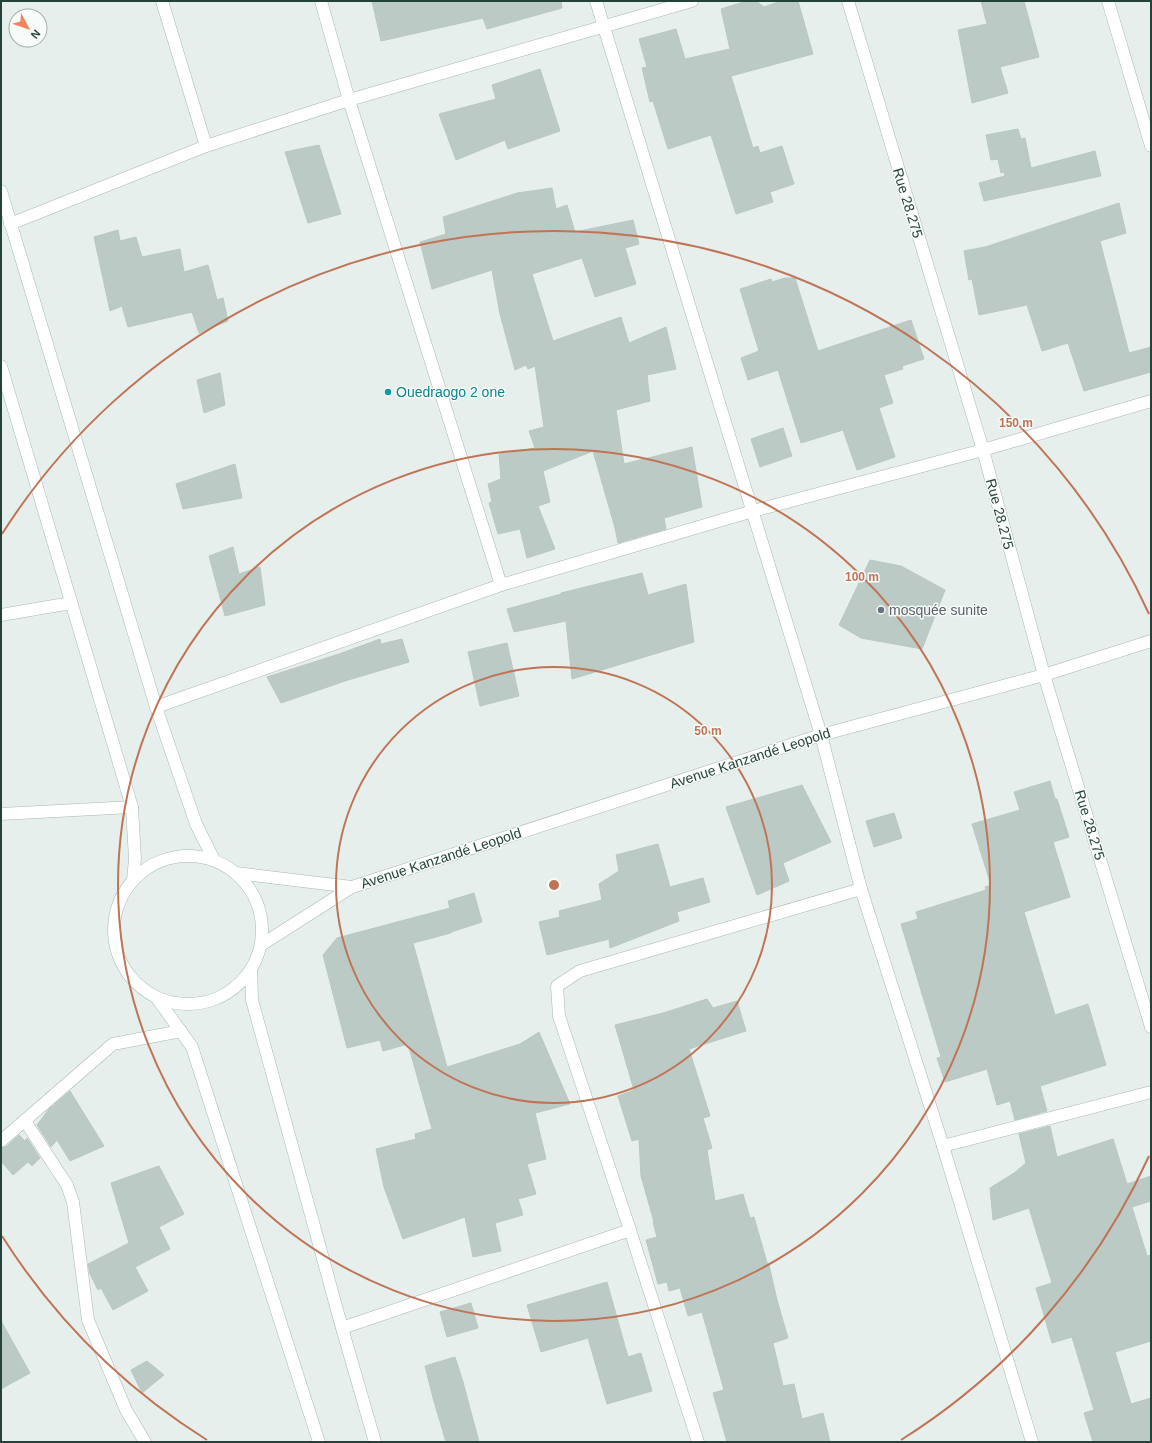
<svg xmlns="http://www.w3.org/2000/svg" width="1152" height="1443" viewBox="0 0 1152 1443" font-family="Helvetica,sans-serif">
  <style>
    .building { fill: #bbcac4; stroke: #b8c9c2 }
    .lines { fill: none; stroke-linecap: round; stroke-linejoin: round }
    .street-casing { stroke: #a8b8b2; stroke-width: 13 }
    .secondary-casing { stroke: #a4bbb3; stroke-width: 13 }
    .street { stroke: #fff; stroke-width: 12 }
    .secondary { stroke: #fff; stroke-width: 12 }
    .ring { fill: none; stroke: #c07456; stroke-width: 2 }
    .culture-dot { fill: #0f9aa8; stroke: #f7fbf9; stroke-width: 1.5 }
    .worship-dot { fill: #6b7280; stroke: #f7fbf9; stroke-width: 1.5 }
    .labels { text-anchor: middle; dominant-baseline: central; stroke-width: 3; stroke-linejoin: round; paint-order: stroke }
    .street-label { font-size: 14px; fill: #24423a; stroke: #f7fbf9 }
    .culture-label { font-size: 14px; fill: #0d838f; stroke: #f7fbf9; text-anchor: start }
    .worship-label { font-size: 14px; fill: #5b616d; stroke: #f7fbf9; text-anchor: start }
    .centre { fill: #c07456; stroke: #f7fbf9; stroke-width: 2 }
    .ring-label { font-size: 12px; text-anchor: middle; font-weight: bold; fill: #c07456; stroke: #f7fbf9; stroke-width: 3; stroke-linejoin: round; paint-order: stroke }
  </style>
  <rect width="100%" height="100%" fill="#e6efeb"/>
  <!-- building -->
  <g class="building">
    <polygon points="372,1 561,1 562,8 487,29 483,18 381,41"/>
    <polygon points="747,1 756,1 764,7 781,1 798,1 813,54 731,76 753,148 758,146 760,153 782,146 794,184 770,192 773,202 736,214 711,135 668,149 653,101 650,102 642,68 647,67 639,39 676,29 685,59 730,49 721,9"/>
    <polygon points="981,1 1024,1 1039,57 1000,67 1008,93 972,103 958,30 987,24"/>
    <polygon points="540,69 560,131 508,149 505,140 456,160 439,114 496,99 492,85"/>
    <polygon points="1018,129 1021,139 1025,138 1031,168 1095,151 1101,176 984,201 979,183 1005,176 1004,172 1001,173 998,159 991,160 986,135"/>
    <polygon points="319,145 341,214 308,223 285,152"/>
    <polygon points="552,188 556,209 567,205 575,232 633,220 639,244 625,248 636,284 595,297 582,258 532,274 553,341 621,317 629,343 666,327 676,369 647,375 650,401 616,410 624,464 692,447 702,507 664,518 666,529 618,543 615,528 593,451 543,471 550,502 538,506 555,549 527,558 520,529 498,534 489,503 492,502 488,484 501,479 499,454 535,448 529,431 544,427 535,366 528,369 526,365 515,370 500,314 492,270 432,289 420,242 446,234 443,217 517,193"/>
    <polygon points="1119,203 1126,233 1100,241 1129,353 1151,347 1151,372 1084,391 1068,343 1042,351 1027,305 979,315 972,279 969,280 964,251 985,247"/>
    <polygon points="118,230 120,241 136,237 142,257 180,249 184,272 208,265 217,300 223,298 228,321 199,333 192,312 128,327 122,306 110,311 94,237"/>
    <polygon points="785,278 795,278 818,351 911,320 924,359 902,366 903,369 884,375 893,403 879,408 895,457 857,470 843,430 801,443 778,370 748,380 741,358 759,351 740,289 771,279 772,282"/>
    <polygon points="220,373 225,405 204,413 197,380"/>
    <polygon points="783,428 792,456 760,467 751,439"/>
    <polygon points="235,464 242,498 183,509 176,484"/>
    <polygon points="233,547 239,574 260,567 265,605 225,616 209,556"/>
    <polygon points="870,560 901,566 945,590 922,649 861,638 839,625"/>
    <polygon points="642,573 648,595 686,584 694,642 572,679 566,621 514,632 507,609 561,594 561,593"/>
    <polygon points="380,639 381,644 402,639 409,662 348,680 281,703 267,677 339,654"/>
    <polygon points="507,643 519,696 480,706 468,652"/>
    <polygon points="1050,781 1055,799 1057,799 1069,837 1053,842 1070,897 1024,912 1055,1015 1088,1004 1106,1065 1040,1086 1047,1111 1015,1120 1010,1101 997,1105 987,1069 945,1082 937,1058 941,1057 901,924 918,919 916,912 986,890 985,887 991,885 972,824 1020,810 1014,792"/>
    <polygon points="802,785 831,842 783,863 789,881 757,895 726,807"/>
    <polygon points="894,813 902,838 874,847 866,821"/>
    <polygon points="658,844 670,887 703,878 710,902 677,912 679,921 610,948 609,939 547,955 539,922 560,917 559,911 602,900 599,884 619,871 616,855"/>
    <polygon points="474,893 482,922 451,932 451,933 413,943 447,1067 520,1044 539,1032 570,1104 535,1113 546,1159 527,1164 536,1194 518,1199 523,1215 495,1223 501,1251 473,1257 465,1217 403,1239 384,1187 376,1149 416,1139 415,1134 432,1129 408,1044 383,1051 380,1040 347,1048 323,955 337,938 450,908 448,901"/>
    <polygon points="707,999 713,1008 737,1001 746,1031 689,1049 710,1116 703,1118 712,1148 707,1150 715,1201 743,1194 750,1218 754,1217 768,1266 769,1265 777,1300 788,1338 773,1343 783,1386 794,1384 802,1419 823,1413 830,1442 727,1442 713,1393 724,1390 702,1312 688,1316 680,1288 669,1291 667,1282 658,1284 646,1240 657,1237 653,1222 654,1222 641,1176 639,1139 632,1141 618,1096 634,1090 615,1025 663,1013"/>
    <polygon points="70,1091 104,1146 70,1161 57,1140 51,1147 37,1125 49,1109"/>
    <polygon points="1050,1126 1057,1157 1113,1139 1127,1184 1151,1176 1151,1201 1132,1207 1147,1256 1151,1255 1151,1341 1115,1352 1131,1404 1151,1398 1151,1442 1093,1442 1084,1413 1094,1410 1072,1337 1052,1343 1036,1288 1052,1283 1029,1208 993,1220 990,1188 1014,1173 1026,1163 1019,1134"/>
    <polygon points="19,1135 25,1141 27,1138 40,1158 32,1166 28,1162 13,1175 1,1161 1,1148 6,1147"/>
    <polygon points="159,1166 184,1214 159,1227 170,1249 135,1267 148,1291 113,1310 101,1288 98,1290 90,1274 88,1264 129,1243 111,1183"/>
    <polygon points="607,1282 628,1357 641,1353 652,1391 607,1404 588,1338 541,1352 527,1305"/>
    <polygon points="471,1303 478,1328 447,1337 440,1312"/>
    <polygon points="1,1321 30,1373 1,1389"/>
    <polygon points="455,1357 463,1382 479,1442 446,1442 433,1398 425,1366"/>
    <polygon points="147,1361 164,1375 142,1393 131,1370"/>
  </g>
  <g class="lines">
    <defs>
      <g id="street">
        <polyline points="162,1 206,146"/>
        <polyline points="321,1 349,100 501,585"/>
        <polyline points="596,1 821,735 861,889 943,1146 1032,1442"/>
        <polyline points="848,1 983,450 1044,675 1151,1027"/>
        <polyline points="1108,1 1151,146"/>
        <polyline points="10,224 206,146 349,100 692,1"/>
        <polyline points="1,615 71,603"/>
        <polyline points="156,707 501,585 753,511 983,450 1151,401"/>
        <polyline points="1,814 132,807"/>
        <polyline points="236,873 352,887"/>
        <polyline points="261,945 352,887 821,735 1044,675 1151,641"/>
        <polyline points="25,1121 67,1185 73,1202 88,1320 126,1410 145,1442"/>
        <polyline points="1,1141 113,1044 181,1031"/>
        <polyline points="943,1146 1151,1092"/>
        <polyline points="342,1328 630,1230"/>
        <polyline points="698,1442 630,1230 559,1016 557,986 580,971 861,889"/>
      </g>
      <g id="secondary">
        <polyline points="1,191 156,707 196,824 214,860"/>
        <polyline points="1,366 132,807 135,859 133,880"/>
        <circle cx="188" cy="930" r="74"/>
        <polyline points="251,969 252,1000 342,1328 375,1442"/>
        <polyline points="156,997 192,1047 319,1442"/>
      </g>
    </defs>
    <!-- street casing -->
    <use href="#street" class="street-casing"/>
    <!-- secondary casing -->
    <use href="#secondary" class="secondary-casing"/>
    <!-- street -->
    <use href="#street" class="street"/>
    <!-- secondary -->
    <use href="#secondary" class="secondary"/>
  </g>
  <!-- distance rings -->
  <g class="ring">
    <circle cx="554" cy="885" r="218"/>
    <circle cx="554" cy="885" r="436"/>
    <path d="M1149 1156A654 654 0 0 1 901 1440M207 1440A654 654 0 0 1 2 1236M2 534A654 654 0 0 1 1149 614"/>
  </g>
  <!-- markers -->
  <circle class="culture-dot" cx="388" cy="392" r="4"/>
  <circle class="worship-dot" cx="881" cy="610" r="4"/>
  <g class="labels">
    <!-- street labels -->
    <g class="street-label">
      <text transform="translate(908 203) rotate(73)">Rue 28.275</text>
      <text transform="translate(1000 514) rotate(75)">Rue 28.275</text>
      <text transform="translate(750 758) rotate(-18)">Avenue Kanzandé Leopold</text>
      <text transform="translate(1090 825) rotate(73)">Rue 28.275</text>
      <text transform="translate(441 858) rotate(-18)">Avenue Kanzandé Leopold</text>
    </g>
    <!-- culture labels -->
    <g class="culture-label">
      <text x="396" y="392">Ouedraogo 2 one</text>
    </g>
    <!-- worship labels -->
    <g class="worship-label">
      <text x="889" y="610">mosquée sunite</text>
    </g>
  </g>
  <circle cx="554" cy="885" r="6" class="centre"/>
  <g class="ring-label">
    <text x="1016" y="427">150 m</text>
    <text x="862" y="581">100 m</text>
    <text x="708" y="735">50 m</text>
  </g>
  <!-- border -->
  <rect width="1152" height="1443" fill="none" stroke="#24423a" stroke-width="4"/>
  <!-- north arrow -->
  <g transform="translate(28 28) rotate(130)"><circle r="19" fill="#f7fbf9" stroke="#a3b1ad"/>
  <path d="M0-3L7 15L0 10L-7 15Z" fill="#f4845f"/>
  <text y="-6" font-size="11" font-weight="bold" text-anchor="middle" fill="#24423a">N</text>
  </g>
</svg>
